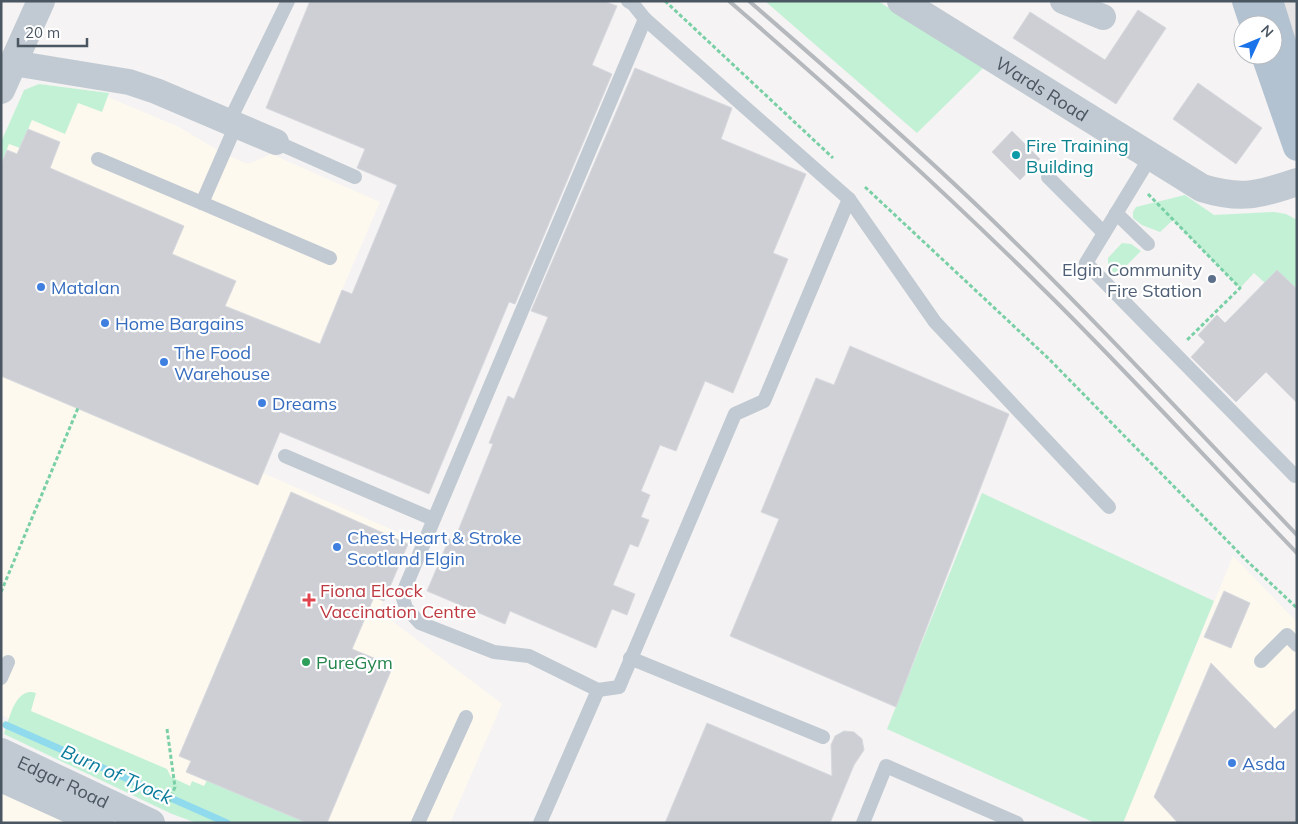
<svg xmlns="http://www.w3.org/2000/svg" width="1298" height="824" viewBox="0 0 1298 824" font-family="Mulish,sans-serif">
  <style>
    .commercial { fill: #fdf9ef }
    .education { fill: #e6e4e5 }
    .green { fill: #c3f1d5 }
    .lines { fill: none; stroke-linecap: round; stroke-linejoin: round }
    .stream { stroke: #90daee; stroke-width: 7 }
    .building { fill: #cdcfd5; stroke: #d7d9de }
    .path { stroke: #7ad0a6; stroke-width: 3; stroke-dasharray: 4 2.5; stroke-linecap: butt }
    .service { stroke: #c1cad2; stroke-width: 14 }
    .minor { stroke: #c1cad2; stroke-width: 26 }
    .tertiary { stroke: #c1cad2; stroke-width: 28 }
    .primary { stroke: #b3c2d1; stroke-width: 28 }
    .rail { stroke: #b5b8bd; stroke-width: 4 }
    .culture-dot { fill: #0f9aa8; stroke: #fff; stroke-width: 2 }
    .service-dot { fill: #5c6f8a; stroke: #fff; stroke-width: 2 }
    .shop-dot { fill: #3f7fe0; stroke: #fff; stroke-width: 2 }
    .health-dot { fill: #e0444e; stroke: #fff; stroke-width: 2 }
    .leisure-dot { fill: #2e9e5b; stroke: #fff; stroke-width: 2 }
    .labels { text-anchor: middle; dominant-baseline: central; stroke-width: 4.5; stroke-linejoin: round; paint-order: stroke }
    .street-label { font-size: 18px; fill: #4a5661; stroke: #fff }
    .culture-label { font-size: 18px; fill: #0d838f; stroke: #fff; text-anchor: start }
    .service-label { font-size: 18px; fill: #4e5e75; stroke: #fff; text-anchor: end }
    .shop-label { font-size: 18px; fill: #366cbe; stroke: #fff; text-anchor: start }
    .health-label { font-size: 18px; fill: #be3a42; stroke: #fff; text-anchor: start }
    .leisure-label { font-size: 18px; fill: #27864d; stroke: #fff; text-anchor: start }
    .water-label { font-size: 19px; font-style: italic; fill: #0c7c9b; stroke: #fff }
  </style>
  <rect width="100%" height="100%" fill="#f5f3f3"/>
  <!-- commercial -->
  <g class="commercial">
    <polygon points="39,84 109,93 108,97 179,127 224,154 248,164 271,154 380,202 263,473 411,538 379,611 502,704 450,823 256,823 1,715 1,142 24,90"/>
    <polygon points="1233,556 1297,622 1297,823 1123,823"/>
    <polygon points="1,793 67,823 1,823"/>
  </g>
  <!-- education -->
  <polygon class="education" points="1282,1 1297,1 1297,48"/>
  <!-- green -->
  <g class="green">
    <polygon points="765,1 878,1 983,68 917,133"/>
    <polygon points="39,84 109,93 102,112 78,103 65,134 32,120 20,148 9,144 1,164 1,142 21,97 24,90"/>
    <polygon points="1185,195 1214,215 1274,212 1286,214 1297,220 1297,289 1265,283 1254,273 1240,288 1173,220 1160,232 1142,225 1133,218 1133,212 1136,207"/>
    <polygon points="1122,243 1131,244 1141,251 1114,278 1108,267 1108,258"/>
    <polygon points="982,493 1214,601 1123,823 1095,823 887,729"/>
    <path d="M32,692L36,693L31,711L167,769L171,777L190,786L192,781L204,786L207,780L307,823H197L172,814L4,734C9,720 14,691 32,692Z"/>
  </g>
  <g class="lines">
    <!-- stream -->
    <polyline class="stream" points="6,725 227,823"/>
  </g>
  <!-- building -->
  <g class="building">
    <polygon points="310,1 604,1 617,6 592,65 612,74 515,304 509,302 429,494 280,432 258,485 1,376 1,164 7,150 17,154 28,129 60,142 50,168 184,226 172,254 236,281 225,306 320,344 342,290 352,294 397,185 357,168 365,149 266,108"/>
    <polygon points="1138,10 1166,28 1116,104 1013,38 1030,12 1105,60"/>
    <polygon points="635,68 732,108 721,139 806,174 773,253 788,259 733,393 705,381 676,451 660,445 641,491 650,495 641,517 649,520 638,547 630,544 613,585 635,594 627,615 612,609 596,648 510,611 505,624 427,591 449,539 454,541 493,444 489,443 508,396 514,399 548,317 531,311"/>
    <polygon points="1198,83 1262,128 1236,164 1173,119"/>
    <polygon points="1012,131 1040,159 1020,180 992,152"/>
    <polygon points="1277,270 1297,289 1297,403 1266,372 1236,402 1191,357 1205,342 1198,335 1217,315 1225,323"/>
    <polygon points="850,346 1009,414 896,707 730,636 779,519 761,512 816,378 834,385"/>
    <polygon points="291,492 408,544 384,601 374,597 352,649 393,666 327,823 307,823 186,772 191,761 179,756"/>
    <polygon points="1224,591 1250,603 1231,648 1204,637"/>
    <polygon points="1211,663 1275,729 1297,708 1297,823 1178,823 1154,797"/>
    <polygon points="707,723 832,776 831,745 835,736 844,731 854,732 862,739 864,750 854,765 830,823 665,823"/>
  </g>
  <g class="lines">
    <!-- path -->
    <g class="path">
      <polyline points="665,1 833,158"/>
      <polyline points="865,187 1049,359 1246,560 1297,608"/>
      <polyline points="1148,194 1240,288 1186,341"/>
      <polyline points="1,592 78,408"/>
      <polyline points="167,729 175,787 167,806"/>
    </g>
    <!-- service -->
    <g class="service">
      <polyline points="229,122 288,1"/>
      <polyline points="236,125 202,203 330,258"/>
      <polyline points="276,142 355,177"/>
      <polyline points="1151,156 1086,263 1295,476"/>
      <polyline points="98,159 202,203"/>
      <polyline points="1048,177 1104,233"/>
      <polyline points="849,199 935,322 1109,507"/>
      <polyline points="1116,213 1148,244"/>
      <polyline points="285,456 433,519"/>
      <polyline points="630,658 823,737"/>
      <polyline points="1261,661 1287,635 1297,645"/>
      <polyline points="1,678 8,662"/>
      <polyline points="598,690 619,687 735,414 764,401 849,199 645,19"/>
      <polyline points="418,823 466,717"/>
      <polyline points="540,823 598,690 529,656 494,652 420,623 406,608 402,595 645,19 633,4 628,1"/>
      <polyline points="863,823 886,766 1017,823"/>
    </g>
    <!-- minor -->
    <g class="minor">
      <polyline points="1063,1 1103,17"/>
      <polyline points="13,63 129,82 156,91 276,142"/>
    </g>
    <!-- tertiary -->
    <g class="tertiary">
      <path id="s1" d="M901,1L1202,188C1241,200 1259,195 1297,182"/>
      <polyline points="1,90 41,1"/>
      <path id="s2" d="M1,752L151,823"/>
      <polyline points="1,778 100,823"/>
    </g>
    <!-- primary -->
    <g class="primary">
      <polyline points="1246,1 1254,25"/>
      <polyline points="1269,1 1297,90"/>
      <polyline points="1265,55 1297,147"/>
    </g>
    <!-- rail -->
    <g class="rail">
      <path d="M729,1C836,93 940,187 1040,286C1128,372 1211,464 1297,553"/>
      <path d="M749,1C830,71 910,141 986,214C1093,317 1194,427 1297,535"/>
    </g>
  </g>
  <!-- markers -->
  <circle class="culture-dot" cx="1016" cy="155" r="5"/>
  <circle class="service-dot" cx="1212" cy="279" r="5"/>
  <g class="shop-dot">
    <circle cx="41" cy="287" r="5"/>
    <circle cx="105" cy="323" r="5"/>
    <circle cx="164" cy="362" r="5"/>
    <circle cx="262" cy="403" r="5"/>
    <circle cx="337" cy="547" r="5"/>
    <circle cx="1232" cy="763" r="5"/>
  </g>
  <path class="health-dot" d="M306.5 592.5h5v5h5v5h-5v5h-5v-5h-5v-5h5z"/>
  <circle class="leisure-dot" cx="306" cy="662" r="5"/>
  <g class="labels">
    <!-- street labels -->
    <g class="street-label">
      <text stroke="none"><textPath href="#s1" startOffset="166">Wards Road</textPath></text>
      <text stroke="none"><textPath href="#s2" startOffset="69">Edgar Road</textPath></text>
    </g>
    <!-- culture labels -->
    <g class="culture-label">
      <text x="1026" y="145">Fire Training<tspan x="1026" dy="21">Building</tspan></text>
    </g>
    <!-- service labels -->
    <g class="service-label">
      <text x="1202" y="269">Elgin Community<tspan x="1202" dy="21">Fire Station</tspan></text>
    </g>
    <!-- shop labels -->
    <g class="shop-label">
      <text x="51" y="287">Matalan</text>
      <text x="115" y="323">Home Bargains</text>
      <text x="174" y="352">The Food<tspan x="174" dy="21">Warehouse</tspan></text>
      <text x="272" y="403">Dreams</text>
      <text x="347" y="537">Chest Heart &amp; Stroke<tspan x="347" dy="21">Scotland Elgin</tspan></text>
      <text x="1242" y="763">Asda</text>
    </g>
    <!-- health labels -->
    <g class="health-label">
      <text x="320" y="590">Fiona Elcock<tspan x="320" dy="21">Vaccination Centre</tspan></text>
    </g>
    <!-- leisure labels -->
    <g class="leisure-label">
      <text x="316" y="662">PureGym</text>
    </g>
    <!-- water labels -->
    <g class="water-label">
      <text transform="translate(117 774) rotate(24)">Burn of Tyock</text>
    </g>
  </g>
  <!-- border -->
  <rect width="1298" height="824" fill="none" stroke="#4a5661" stroke-width="5"/>
  <!-- north arrow -->
  <g transform="translate(1258 40) rotate(46)"><circle r="24" fill="#ffffff" stroke="#b7bbc0"/>
  <path d="M0-4L9 19L0 12L-9 19Z" fill="#1a73e8"/>
  <text y="-8" font-size="14" font-weight="bold" text-anchor="middle" fill="#4a5661">N</text>
  </g>
  <!-- scale -->
  <path d="M18 38v8h69v-8" fill="none" stroke="#4a5661" stroke-width="2.5"/>
  <text x="25" y="38" font-size="15" fill="#4a5661" stroke="#ffffff" stroke-width="4" paint-order="stroke">20 m</text>
</svg>
